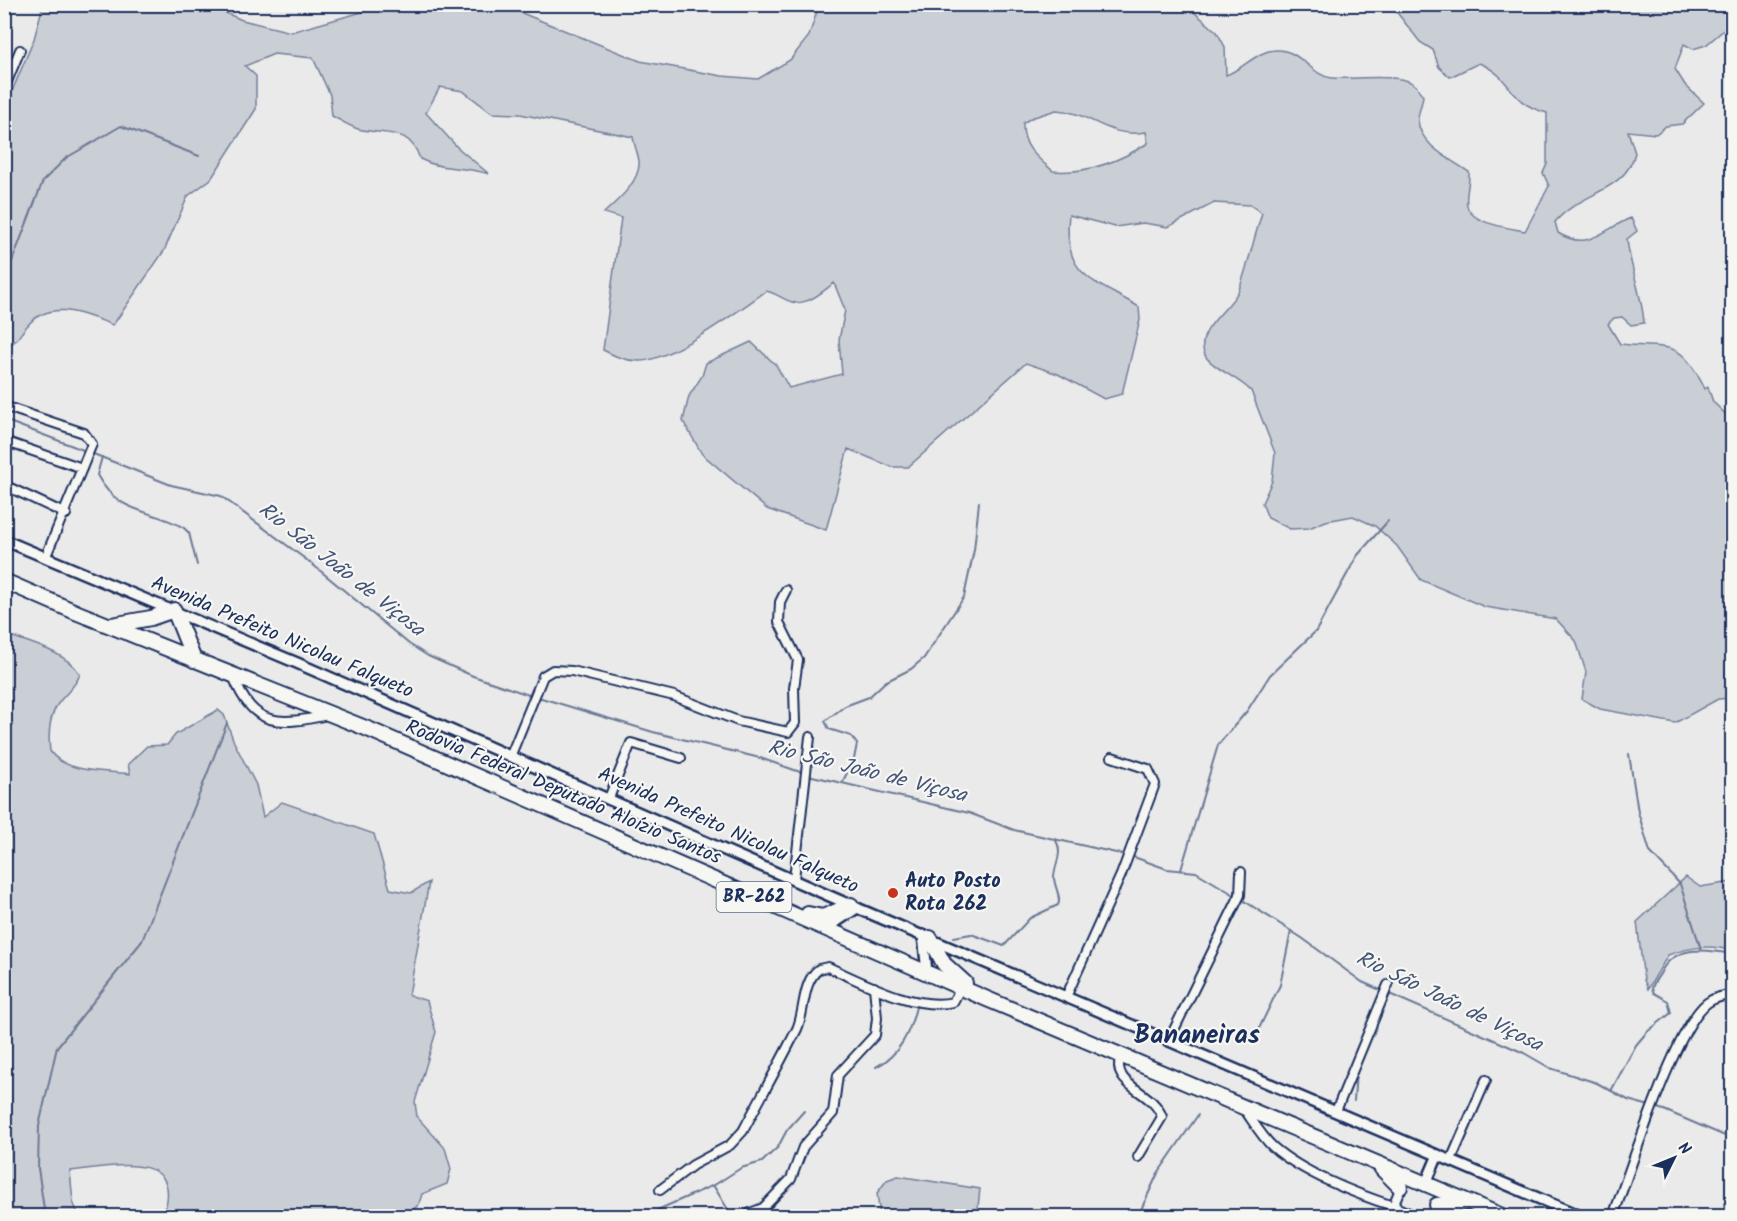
<svg xmlns="http://www.w3.org/2000/svg" width="1737" height="1221" viewBox="0 0 1737 1221" font-family="Kalam,sans-serif">
  <style>
    .green { fill: #caced5; stroke: #727e9a; stroke-width: 1.5; fill-rule: evenodd }
    .lines { fill: none; stroke-linecap: round; stroke-linejoin: round }
    .stream { stroke: #6c7995; stroke-width: 2 }
    .minor-casing { stroke: #1b2f5e; stroke-width: 12 }
    .tertiary-casing { stroke: #1b2f5e; stroke-width: 14 }
    .trunk-casing { stroke: #1b2f5e; stroke-width: 18 }
    .minor { stroke: #f6f6f2; stroke-width: 8 }
    .tertiary { stroke: #f6f6f2; stroke-width: 9 }
    .trunk { stroke: #f6f6f2; stroke-width: 14 }
    .poi-dot { fill: #c8321e; stroke: #f6f6f2; stroke-width: 2 }
    .labels { text-anchor: middle; dominant-baseline: central; stroke-width: 4.5; stroke-linejoin: round; paint-order: stroke }
    .shield { fill: #f6f6f2; stroke: #5d6b8a; stroke-width: 1.5 }
    .shield-label { font-size: 18px; font-weight: bold; fill: #1b2f5e }
    .street-label { font-size: 20px; fill: #1b2f5e; stroke: #f6f6f2 }
    .poi-label { font-size: 20px; font-weight: bold; fill: #1b2f5e; stroke: #f6f6f2; text-anchor: start }
    .water-label { font-size: 21px; font-style: italic; fill: #44547a; stroke: #f6f6f2 }
    .district-label { font-size: 26px; font-weight: bold; fill: #1b2f5e; stroke: #f6f6f2 }
  </style>
  <rect width="100%" height="100%" fill="#e9eae9"/>
  <filter id="ink" filterUnits="userSpaceOnUse"><feTurbulence type="fractalNoise" baseFrequency=".0167" numOctaves="2"/><feDisplacementMap in="SourceGraphic" scale="12" xChannelSelector="R" yChannelSelector="G"/><feConvolveMatrix kernelMatrix="1 2 1 2 8 2 1 2 1" color-interpolation-filters="sRGB"/></filter>
  <g filter="url(#ink)">
    <!-- green -->
    <g class="green">
      <path d="M43,5H207L242,20L291,32L387,5H502L640,61L722,76L758,79L790,60L809,36L819,5H1186L1217,32L1225,47L1226,75C1243,69 1257,51 1275,50C1300,48 1311,76 1332,78C1352,80 1401,72 1415,85C1418,87 1420,93 1423,96C1422,104 1418,113 1418,120C1419,145 1452,160 1469,172C1470,182 1465,196 1467,205C1470,224 1510,228 1525,231L1549,186L1543,173L1547,164V113C1505,102 1515,78 1479,63L1450,77L1439,67L1433,50L1420,42L1391,5H1732V23L1706,45L1693,49L1684,44L1675,69L1685,85L1704,103L1682,124L1666,126L1656,134L1628,131L1635,153C1625,193 1581,191 1555,222L1558,233C1589,252 1603,229 1631,218L1637,231L1627,239C1630,268 1642,294 1644,323L1631,325L1622,317L1614,318L1608,324L1620,344C1670,350 1679,336 1705,389L1708,387L1713,402L1732,420V698L1718,699L1675,723L1600,709L1582,699L1586,672L1576,641L1556,619L1485,607L1421,580L1397,546L1375,526L1353,516L1326,521L1309,528L1290,529L1268,518L1262,503L1272,481L1275,453L1251,391C1240,379 1213,368 1206,357C1191,332 1231,309 1239,290C1248,265 1254,238 1262,213L1250,205L1214,203L1168,227L1143,223L1115,227L1069,215C1062,277 1094,280 1139,307L1140,320L1122,394L1104,399L1058,374L1026,363L908,467H892L848,449L826,530L767,509L702,454L683,421L689,396L702,376L706,363L751,342L776,365L789,388L842,374L839,340L845,310L834,283C823,291 808,306 792,302C784,300 776,293 766,291C741,309 669,362 639,361C625,361 615,356 603,350L621,218L604,213C617,201 641,181 639,161C638,153 634,145 633,137L520,114L492,113L463,91L440,87L426,113L457,147L489,174C466,166 443,171 420,159C409,126 387,136 358,129C349,126 340,120 332,116L330,95L313,58L274,54L245,66L256,76V109L211,179L188,196L164,251L113,325C84,314 50,298 27,326C18,336 17,343 5,347V108L34,39ZM1056,110C1092,112 1106,139 1146,132L1148,143C1120,161 1087,174 1053,171C1036,157 1022,146 1023,123L1031,118Z"/>
      <path d="M5,634C29,643 65,651 80,674C76,686 67,692 60,701C49,714 48,735 50,751C64,773 106,771 130,774L128,764L147,746L167,745L176,734L218,710L224,715L234,742L256,785L263,817L282,802L374,834L390,889L411,893L429,882L409,995L427,1001L436,1032L415,1102L417,1117L445,1148L451,1169L447,1184L422,1194L419,1204L407,1216H163C187,1148 110,1167 70,1171L73,1202L79,1216H5Z"/>
      <path d="M1686,877L1700,887L1732,882V951C1710,944 1690,947 1668,955L1648,989L1644,980L1637,922Z"/>
      <polygon points="898,1176 980,1189 977,1216 880,1216 877,1193 887,1180"/>
    </g>
    <g class="lines">
      <!-- stream -->
      <g class="stream">
        <polyline points="4,272 11,264 43,181 66,158 121,126 199,156"/>
        <polyline points="4,420 86,451"/>
        <polyline points="91,453 171,485 221,496 312,564 409,644 428,656 473,676 532,696"/>
        <path d="M102,457L97,475C119,516 151,508 184,528L189,533L197,565"/>
        <polyline points="538,697 653,732 760,758 803,773"/>
        <polyline points="1629,754 1638,812 1650,852 1680,884 1701,949"/>
        <polyline points="808,775 969,813 1014,830 1125,855"/>
        <polyline points="842,783 854,759 857,744 851,736 829,729 825,721 845,706 869,697 885,682 911,669 924,658 964,597 974,550 979,502"/>
        <polyline points="1131,856 1167,869 1196,872 1236,896"/>
        <polyline points="1181,870 1218,745 1247,711 1270,675 1316,631 1357,556 1388,521"/>
        <polyline points="1241,899 1302,938 1362,982 1524,1053 1550,1068 1597,1083 1628,1100 1664,1110 1732,1139"/>
        <path d="M954,937L971,934L1004,946L1030,918L1058,905C1062,897 1054,887 1054,877C1055,862 1064,853 1055,839"/>
        <polyline points="1379,1016 1390,995"/>
        <polyline points="1254,1039 1280,985 1291,931"/>
        <path d="M876,1067C900,1055 910,1032 916,1007"/>
        <path d="M1611,1091L1636,1045L1647,1032L1671,1013L1668,1001L1654,993L1652,989C1653,982 1658,978 1661,972C1674,945 1706,949 1732,954"/>
        <polyline points="1354,1101 1356,1071"/>
        <polyline points="713,1185 732,1216"/>
        <polyline points="45,1216 38,1168 39,1126 57,1047 142,941 227,723"/>
        <polyline points="644,1216 716,1184 741,1168 762,1162 778,1147 787,1130 804,1111"/>
        <polyline points="1138,1216 1158,1173 1198,1115"/>
      </g>
      <defs>
        <g id="minor">
          <polyline points="4,89 20,50"/>
          <polyline points="4,406 84,433 92,444 46,556"/>
          <polyline points="4,441 82,468"/>
          <polyline points="4,485 66,514"/>
          <path d="M233,676C254,729 280,725 328,715"/>
          <polyline points="510,757 543,676 553,670 572,671 674,696 738,721 788,732 795,723 794,688 798,660 779,622 780,602 786,590"/>
          <polyline points="609,798 631,743 681,758"/>
          <polyline points="794,879 810,737"/>
          <polyline points="1066,997 1121,875 1155,784 1148,769 1112,757"/>
          <polyline points="1169,1040 1240,895 1241,872"/>
          <path d="M1121,1054C1109,1088 1152,1088 1162,1117L1138,1157"/>
          <path d="M1245,1110C1254,1123 1262,1137 1273,1147C1303,1173 1356,1194 1393,1206"/>
          <polyline points="1336,1111 1388,985"/>
          <polyline points="1451,1160 1486,1080"/>
          <polyline points="1402,1184 1393,1206 1416,1216"/>
          <path d="M660,1190L693,1165L730,1145L743,1131C761,1097 780,1063 797,1029C805,1012 802,981 819,969L828,967C862,982 915,1011 953,1002L961,987"/>
          <polyline points="750,1213 763,1208 791,1179 803,1147 833,1113 838,1075 875,1035 877,1018 874,987"/>
          <polyline points="1432,1216 1438,1203"/>
          <path d="M1613,1216C1630,1172 1674,1029 1707,1003C1715,997 1723,996 1732,995"/>
        </g>
        <g id="tertiary">
          <polyline points="4,540 297,663 857,908 1580,1216"/>
          <polyline points="827,928 857,908"/>
          <polyline points="923,935 927,972"/>
          <polyline points="1426,1183 1438,1155"/>
        </g>
        <g id="trunk">
          <polyline points="4,581 78,613 368,729 987,999 1502,1216"/>
          <polyline points="112,625 151,618 174,610 194,660"/>
          <polyline points="808,914 823,917 851,905"/>
          <polyline points="930,938 944,964 965,983"/>
          <polyline points="1382,1169 1400,1187"/>
          <polyline points="1437,1205 1464,1203"/>
        </g>
      </defs>
      <!-- minor casing -->
      <use href="#minor" class="minor-casing"/>
      <!-- tertiary casing -->
      <use href="#tertiary" class="tertiary-casing"/>
      <!-- trunk casing -->
      <use href="#trunk" class="trunk-casing"/>
      <!-- minor -->
      <use href="#minor" class="minor"/>
      <!-- tertiary -->
      <use href="#tertiary" class="tertiary"/>
      <!-- trunk -->
      <use href="#trunk" class="trunk"/>
    </g>
  </g>
  <!-- markers -->
  <circle class="poi-dot" cx="893" cy="893" r="6"/>
  <g class="labels">
    <!-- shield labels -->
    <rect class="shield" x="716.5" y="882" width="75" height="30" rx="4.5"/>
    <g class="shield-label">
      <text x="754" y="897">BR-262</text>
    </g>
    <!-- street labels -->
    <g class="street-label">
      <text transform="translate(282 638) rotate(23)">Avenida Prefeito Nicolau Falqueto</text>
      <text transform="translate(563 793) rotate(23)">Rodovia Federal Deputado Aloízio Santos</text>
      <text transform="translate(728 831) rotate(24)">Avenida Prefeito Nicolau Falqueto</text>
    </g>
    <!-- poi labels -->
    <g class="poi-label">
      <text x="905" y="882">Auto Posto<tspan x="905" dy="23">Rota 262</tspan></text>
    </g>
    <!-- water labels -->
    <g class="water-label">
      <text transform="translate(341 570) rotate(38)">Rio São João de Viçosa</text>
      <text transform="translate(867 772) rotate(14)">Rio São João de Viçosa</text>
      <text transform="translate(1449 1002) rotate(26)">Rio São João de Viçosa</text>
    </g>
    <!-- district labels -->
    <g class="district-label">
      <text x="1197" y="1036">Bananeiras</text>
    </g>
  </g>
  <!-- margin -->
  <rect width="1737" height="1221" fill="none" stroke="#f6f6f2" stroke-width="24"/>
  <rect x="12" y="12" width="1713" height="1197" fill="none" stroke="#1b2f5e" stroke-width="2" filter="url(#ink)"/>
  <!-- north arrow -->
  <g transform="translate(1674 1158) rotate(47)" stroke="#f6f6f2" stroke-width="4.5" paint-order="stroke">
  <path d="M0-4.5L10 22L0 15L-10 22Z" fill="#1b2f5e"/>
  <text y="-9" font-size="16" font-weight="bold" text-anchor="middle" fill="#1b2f5e">N</text>
  </g>
</svg>
